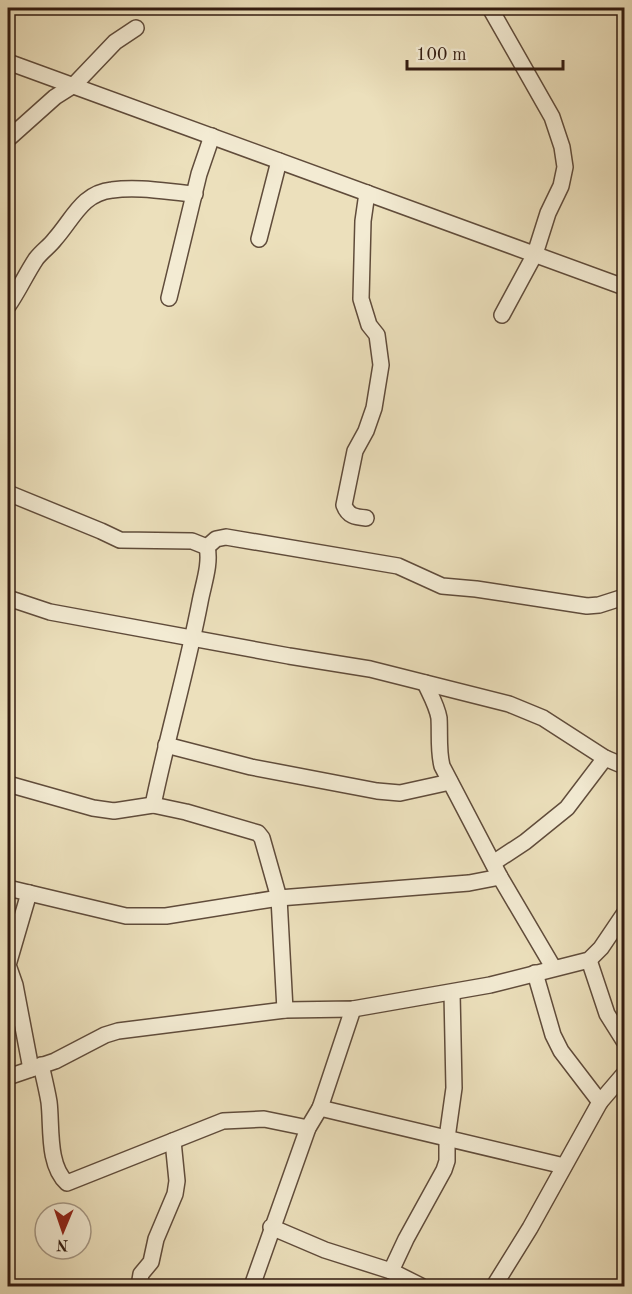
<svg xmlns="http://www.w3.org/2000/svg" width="632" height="1294" viewBox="0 0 632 1294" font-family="'Old Standard TT',serif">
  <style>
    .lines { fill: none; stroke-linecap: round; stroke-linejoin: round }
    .minor-casing { stroke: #604c3b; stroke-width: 18 }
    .minor { stroke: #f3ebd3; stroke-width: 15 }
  </style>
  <rect width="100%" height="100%" fill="#ece0bc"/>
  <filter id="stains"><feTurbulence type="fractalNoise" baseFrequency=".00333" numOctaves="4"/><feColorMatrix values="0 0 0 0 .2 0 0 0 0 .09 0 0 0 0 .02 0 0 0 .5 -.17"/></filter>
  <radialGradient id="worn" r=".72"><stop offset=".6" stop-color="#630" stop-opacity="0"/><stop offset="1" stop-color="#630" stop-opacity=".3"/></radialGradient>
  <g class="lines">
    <defs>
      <g id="minor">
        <polyline points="490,8 552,117 562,147 565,167 561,186 548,213 535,254 502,315"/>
        <polyline points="8,62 624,287"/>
        <polyline points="8,139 55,97 74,85 115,42 136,28"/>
        <polyline points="259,239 279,161"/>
        <polyline points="169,298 199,174 212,136"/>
        <path d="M8,306C19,290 26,274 36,259C42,251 50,246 55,239C73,219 82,193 112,190C139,186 168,192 195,194"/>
        <polyline points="8,493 101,531 120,540 192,541 207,547"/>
        <path d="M366,518C355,517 348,516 344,505L355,451L366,431L374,408L381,365L377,335L369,325L361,299L363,221L367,193"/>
        <polyline points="207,547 216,539 226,537 398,566 442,586 476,589 587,606 599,605 624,597"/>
        <polyline points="8,598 50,612 289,656 370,669 509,704 543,718 605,758 624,766"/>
        <path d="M425,683C430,694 437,706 439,718C440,734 438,750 442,766L500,877L553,967"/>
        <polyline points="166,745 251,767 377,791 400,793 450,782"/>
        <polyline points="8,784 93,808 114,811 153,805 186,812 258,833 262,838 279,898 285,1010"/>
        <path d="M153,805C167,737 187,670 200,602C203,585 211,564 207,547"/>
        <polyline points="493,863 525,842 567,808 605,758"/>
        <polyline points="8,888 126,916 166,916 279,898 469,883 500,877"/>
        <polyline points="29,893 8,965 15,985 31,1069"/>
        <polyline points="589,960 607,1014 624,1041"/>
        <polyline points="535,973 553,1035 561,1051 600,1102"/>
        <path d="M41,1065C44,1078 47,1090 49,1102C52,1126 47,1165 67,1183L223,1121L264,1119L308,1128"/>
        <polyline points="8,1077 55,1061 105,1035 118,1031 285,1010 353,1009 490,985 589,960 601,948 624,914"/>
        <polyline points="320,1108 564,1166"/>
        <polyline points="271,1227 325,1250 391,1271 421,1286"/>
        <polyline points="391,1271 406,1239 444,1170 447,1161 447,1138 454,1088 452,993"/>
        <polyline points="139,1286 141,1274 151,1262 156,1239 175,1194 177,1181 173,1141"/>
        <polyline points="252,1286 308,1128 320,1108 353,1009"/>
        <polyline points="494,1286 530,1228 600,1102 624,1074"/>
      </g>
    </defs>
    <!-- minor casing -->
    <use href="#minor" class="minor-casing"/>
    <!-- minor -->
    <use href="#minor" class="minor"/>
  </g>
  <!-- margin -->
  <rect width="632" height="1294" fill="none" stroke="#ece0bc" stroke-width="30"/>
  <rect x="9" y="9" width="614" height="1276" fill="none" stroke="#321b10" stroke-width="3"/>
  <rect x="15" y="15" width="602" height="1264" fill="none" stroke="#321b10" stroke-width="1.5"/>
  <!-- north arrow -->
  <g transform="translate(63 1231) rotate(182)"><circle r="28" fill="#f3ebd3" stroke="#a69885" stroke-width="1.5"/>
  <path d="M0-4.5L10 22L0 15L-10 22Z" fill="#8f2418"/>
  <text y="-9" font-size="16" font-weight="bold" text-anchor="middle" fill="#321b10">N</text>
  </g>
  <!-- scale -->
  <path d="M407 60v9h156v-9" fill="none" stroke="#321b10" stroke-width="3"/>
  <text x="416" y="60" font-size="18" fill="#321b10" stroke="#f3ebd3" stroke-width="4.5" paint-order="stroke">100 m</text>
  <rect width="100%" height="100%" filter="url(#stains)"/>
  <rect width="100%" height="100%" fill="url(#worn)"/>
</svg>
